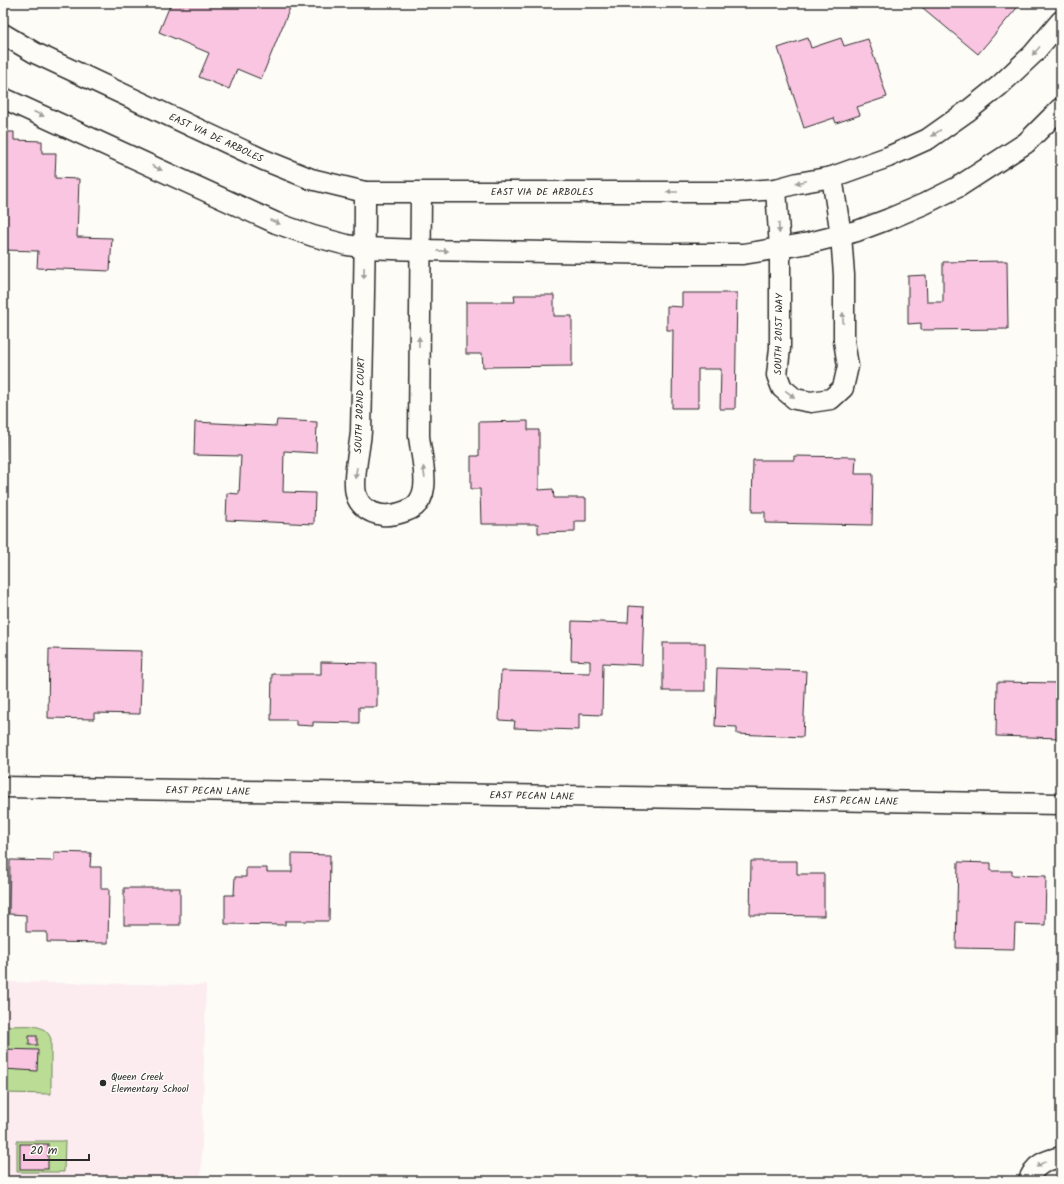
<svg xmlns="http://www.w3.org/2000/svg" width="1064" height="1184" viewBox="0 0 1064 1184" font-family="Kalam,sans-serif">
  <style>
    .built { fill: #fcecf0 }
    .green { fill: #badc95; stroke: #728460 }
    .building { fill: #f9c5e1; stroke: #2b2b2b }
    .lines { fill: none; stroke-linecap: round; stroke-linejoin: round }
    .minor-casing { stroke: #2b2b2b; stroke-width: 23 }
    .minor { stroke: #fdfcf7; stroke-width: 20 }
    .oneway { fill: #9e9e9b }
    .poi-dot { fill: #2b2b2b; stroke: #fdfcf7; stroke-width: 1.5 }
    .labels { text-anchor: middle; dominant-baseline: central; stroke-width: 3; stroke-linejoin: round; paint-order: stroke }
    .street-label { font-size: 10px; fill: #2b2b2b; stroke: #fdfcf7 }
    .poi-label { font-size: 10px; fill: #2b2b2b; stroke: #fdfcf7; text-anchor: start }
  </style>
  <rect width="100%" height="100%" fill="#fdfcf7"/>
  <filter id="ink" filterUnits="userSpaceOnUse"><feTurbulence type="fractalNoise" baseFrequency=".025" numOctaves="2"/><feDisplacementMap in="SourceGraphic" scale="8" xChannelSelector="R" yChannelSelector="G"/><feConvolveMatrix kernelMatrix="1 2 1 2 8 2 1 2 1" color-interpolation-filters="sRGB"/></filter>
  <g filter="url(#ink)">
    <!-- built -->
    <polygon class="built" points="3,982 206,985 201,1181 3,1181"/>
    <!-- green -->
    <g class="green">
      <path d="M9,1026C25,1026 45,1022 51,1039V1094L3,1093V1056H9Z"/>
      <polygon points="17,1141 65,1141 64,1172 17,1172"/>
    </g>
    <!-- building -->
    <g class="building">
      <polygon points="171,3 292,3 261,79 237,69 229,89 199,77 209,53 159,32"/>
      <polygon points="917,3 1021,3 978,54"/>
      <polygon points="808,38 811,48 841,38 844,46 868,39 887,97 857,107 860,115 836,123 834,118 804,128 778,48"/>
      <polygon points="3,132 14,132 14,140 42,141 42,153 56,153 55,178 79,179 77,237 112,238 110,271 37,268 38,251 3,250"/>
      <polygon points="1007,261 1008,329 921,330 921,323 908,324 908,276 926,275 927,302 943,302 943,262"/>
      <polygon points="682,293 737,293 735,409 720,409 721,369 698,369 698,408 672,408 673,330 667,330 667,306 682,307"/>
      <polygon points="514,295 554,295 554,316 572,316 572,366 483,367 482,354 466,354 466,302 515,302"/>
      <polygon points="277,420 317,422 316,453 284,451 283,492 315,493 314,524 226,520 227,493 239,494 241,456 194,455 195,422 276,426"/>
      <polygon points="528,421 528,430 539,430 539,490 553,489 554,498 586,498 586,521 575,521 575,532 538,533 538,524 481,524 480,489 471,489 471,456 479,456 479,422"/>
      <polygon points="3,433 6,433 5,497 3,497"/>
      <polygon points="794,456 856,457 855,474 873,474 872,525 765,523 765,512 752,512 753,460 794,460"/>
      <polygon points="629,606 644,607 642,665 603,663 602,715 579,714 579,730 514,728 515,721 499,720 501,671 590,673 590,661 571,660 572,621 628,623"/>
      <rect x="663" y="643" width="42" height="48"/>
      <polygon points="49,649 142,651 140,714 94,713 94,719 48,718"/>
      <polygon points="321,662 377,663 377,707 359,707 359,723 313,722 313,726 296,725 296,720 271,720 272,674 321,674"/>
      <polygon points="717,668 806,671 803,737 737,734 737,727 715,726"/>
      <polygon points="997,682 1061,683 1061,738 996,736"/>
      <polygon points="54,852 91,853 90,867 101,867 101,889 109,889 108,943 47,942 47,932 26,932 26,915 9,914 10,860 54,861"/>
      <polygon points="292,854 330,855 329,921 285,921 285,925 225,924 225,895 234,895 235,877 246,877 246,868 267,868 267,872 292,872"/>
      <polygon points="751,861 797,861 797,874 824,874 824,916 750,915"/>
      <polygon points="958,862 991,863 991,871 1012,871 1012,875 1046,876 1045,925 1015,924 1014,949 956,948"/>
      <rect x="124" y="888" width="56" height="37"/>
      <rect x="29" y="1036" width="8" height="9"/>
      <polygon points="3,1049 38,1050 37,1071 3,1069"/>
      <rect x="20" y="1144" width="28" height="25"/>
    </g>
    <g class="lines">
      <defs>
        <g id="minor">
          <polyline points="3,34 35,53 264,160 311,179 365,192 736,192 776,189 798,183 832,177 888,157 928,139 969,110 999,86 1033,54 1061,21"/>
          <polyline points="3,98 276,223 313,236 347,245 365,248 420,250 670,254 743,254 780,248 809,243 857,231 889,219 924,204 958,187 1026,143 1061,108"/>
          <polyline points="776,189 780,248 780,348 777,375 782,388 795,399 811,402 831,399 843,388 848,366 844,341 844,275 841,235 832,177"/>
          <path d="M365,192C365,272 363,351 361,431C360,449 352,477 356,494C359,506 370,513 382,515C391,516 398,514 406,511C436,501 421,459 419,436L421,193"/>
          <polyline points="3,787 1061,804"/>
          <path d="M1029,1181C1033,1165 1046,1160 1061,1157"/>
        </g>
      </defs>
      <!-- minor casing -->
      <use href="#minor" class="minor-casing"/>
      <!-- minor -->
      <use href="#minor" class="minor"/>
    </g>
    <!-- one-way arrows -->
    <defs><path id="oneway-solid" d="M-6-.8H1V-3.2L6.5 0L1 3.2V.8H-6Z"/></defs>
    <g class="oneway">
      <use href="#oneway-solid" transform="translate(1036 51) rotate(132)"/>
      <use href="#oneway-solid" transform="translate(39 114) rotate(24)"/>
      <use href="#oneway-solid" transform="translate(936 133) rotate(146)"/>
      <use href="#oneway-solid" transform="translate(157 168) rotate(24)"/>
      <use href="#oneway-solid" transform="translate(801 182) rotate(168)"/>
      <use href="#oneway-solid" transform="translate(672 192) rotate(-180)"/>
      <use href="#oneway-solid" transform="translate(275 222) rotate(23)"/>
      <use href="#oneway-solid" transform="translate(779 228) rotate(86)"/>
      <use href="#oneway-solid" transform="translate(443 251) rotate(1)"/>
      <use href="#oneway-solid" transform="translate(364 273) rotate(91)"/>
      <use href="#oneway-solid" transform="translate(843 318) rotate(-91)"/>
      <use href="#oneway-solid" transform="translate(419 342) rotate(-89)"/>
      <use href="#oneway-solid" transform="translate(790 394) rotate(37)"/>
      <use href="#oneway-solid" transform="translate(424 472) rotate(-98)"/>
      <use href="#oneway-solid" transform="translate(356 473) rotate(100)"/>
      <use href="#oneway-solid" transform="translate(1041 1164) rotate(146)"/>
    </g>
  </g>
  <!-- markers -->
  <circle class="poi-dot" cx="103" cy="1083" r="4"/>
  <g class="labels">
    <!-- street labels -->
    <g class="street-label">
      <text transform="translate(216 138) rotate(25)">EAST VIA DE ARBOLES</text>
      <text x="542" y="192">EAST VIA DE ARBOLES</text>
      <text transform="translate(779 334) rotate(-89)">SOUTH 201ST WAY</text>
      <text transform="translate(360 405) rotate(-88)">SOUTH 202ND COURT</text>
      <text transform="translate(208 791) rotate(1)">EAST PECAN LANE</text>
      <text transform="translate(532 796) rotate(1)">EAST PECAN LANE</text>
      <text transform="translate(856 801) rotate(1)">EAST PECAN LANE</text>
    </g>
    <!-- poi labels -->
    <g class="poi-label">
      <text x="111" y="1077">Queen Creek<tspan x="111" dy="12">Elementary School</tspan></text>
    </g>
  </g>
  <!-- margin -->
  <rect width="1064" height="1184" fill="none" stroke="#fdfcf7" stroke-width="16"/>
  <rect x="8" y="8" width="1048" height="1168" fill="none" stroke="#2b2b2b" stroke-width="1.5" filter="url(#ink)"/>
  <!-- scale -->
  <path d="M24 1154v6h65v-6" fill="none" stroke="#2b2b2b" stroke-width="2"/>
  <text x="30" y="1154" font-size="12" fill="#2b2b2b" stroke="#fdfcf7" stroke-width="3" paint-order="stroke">20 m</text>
</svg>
